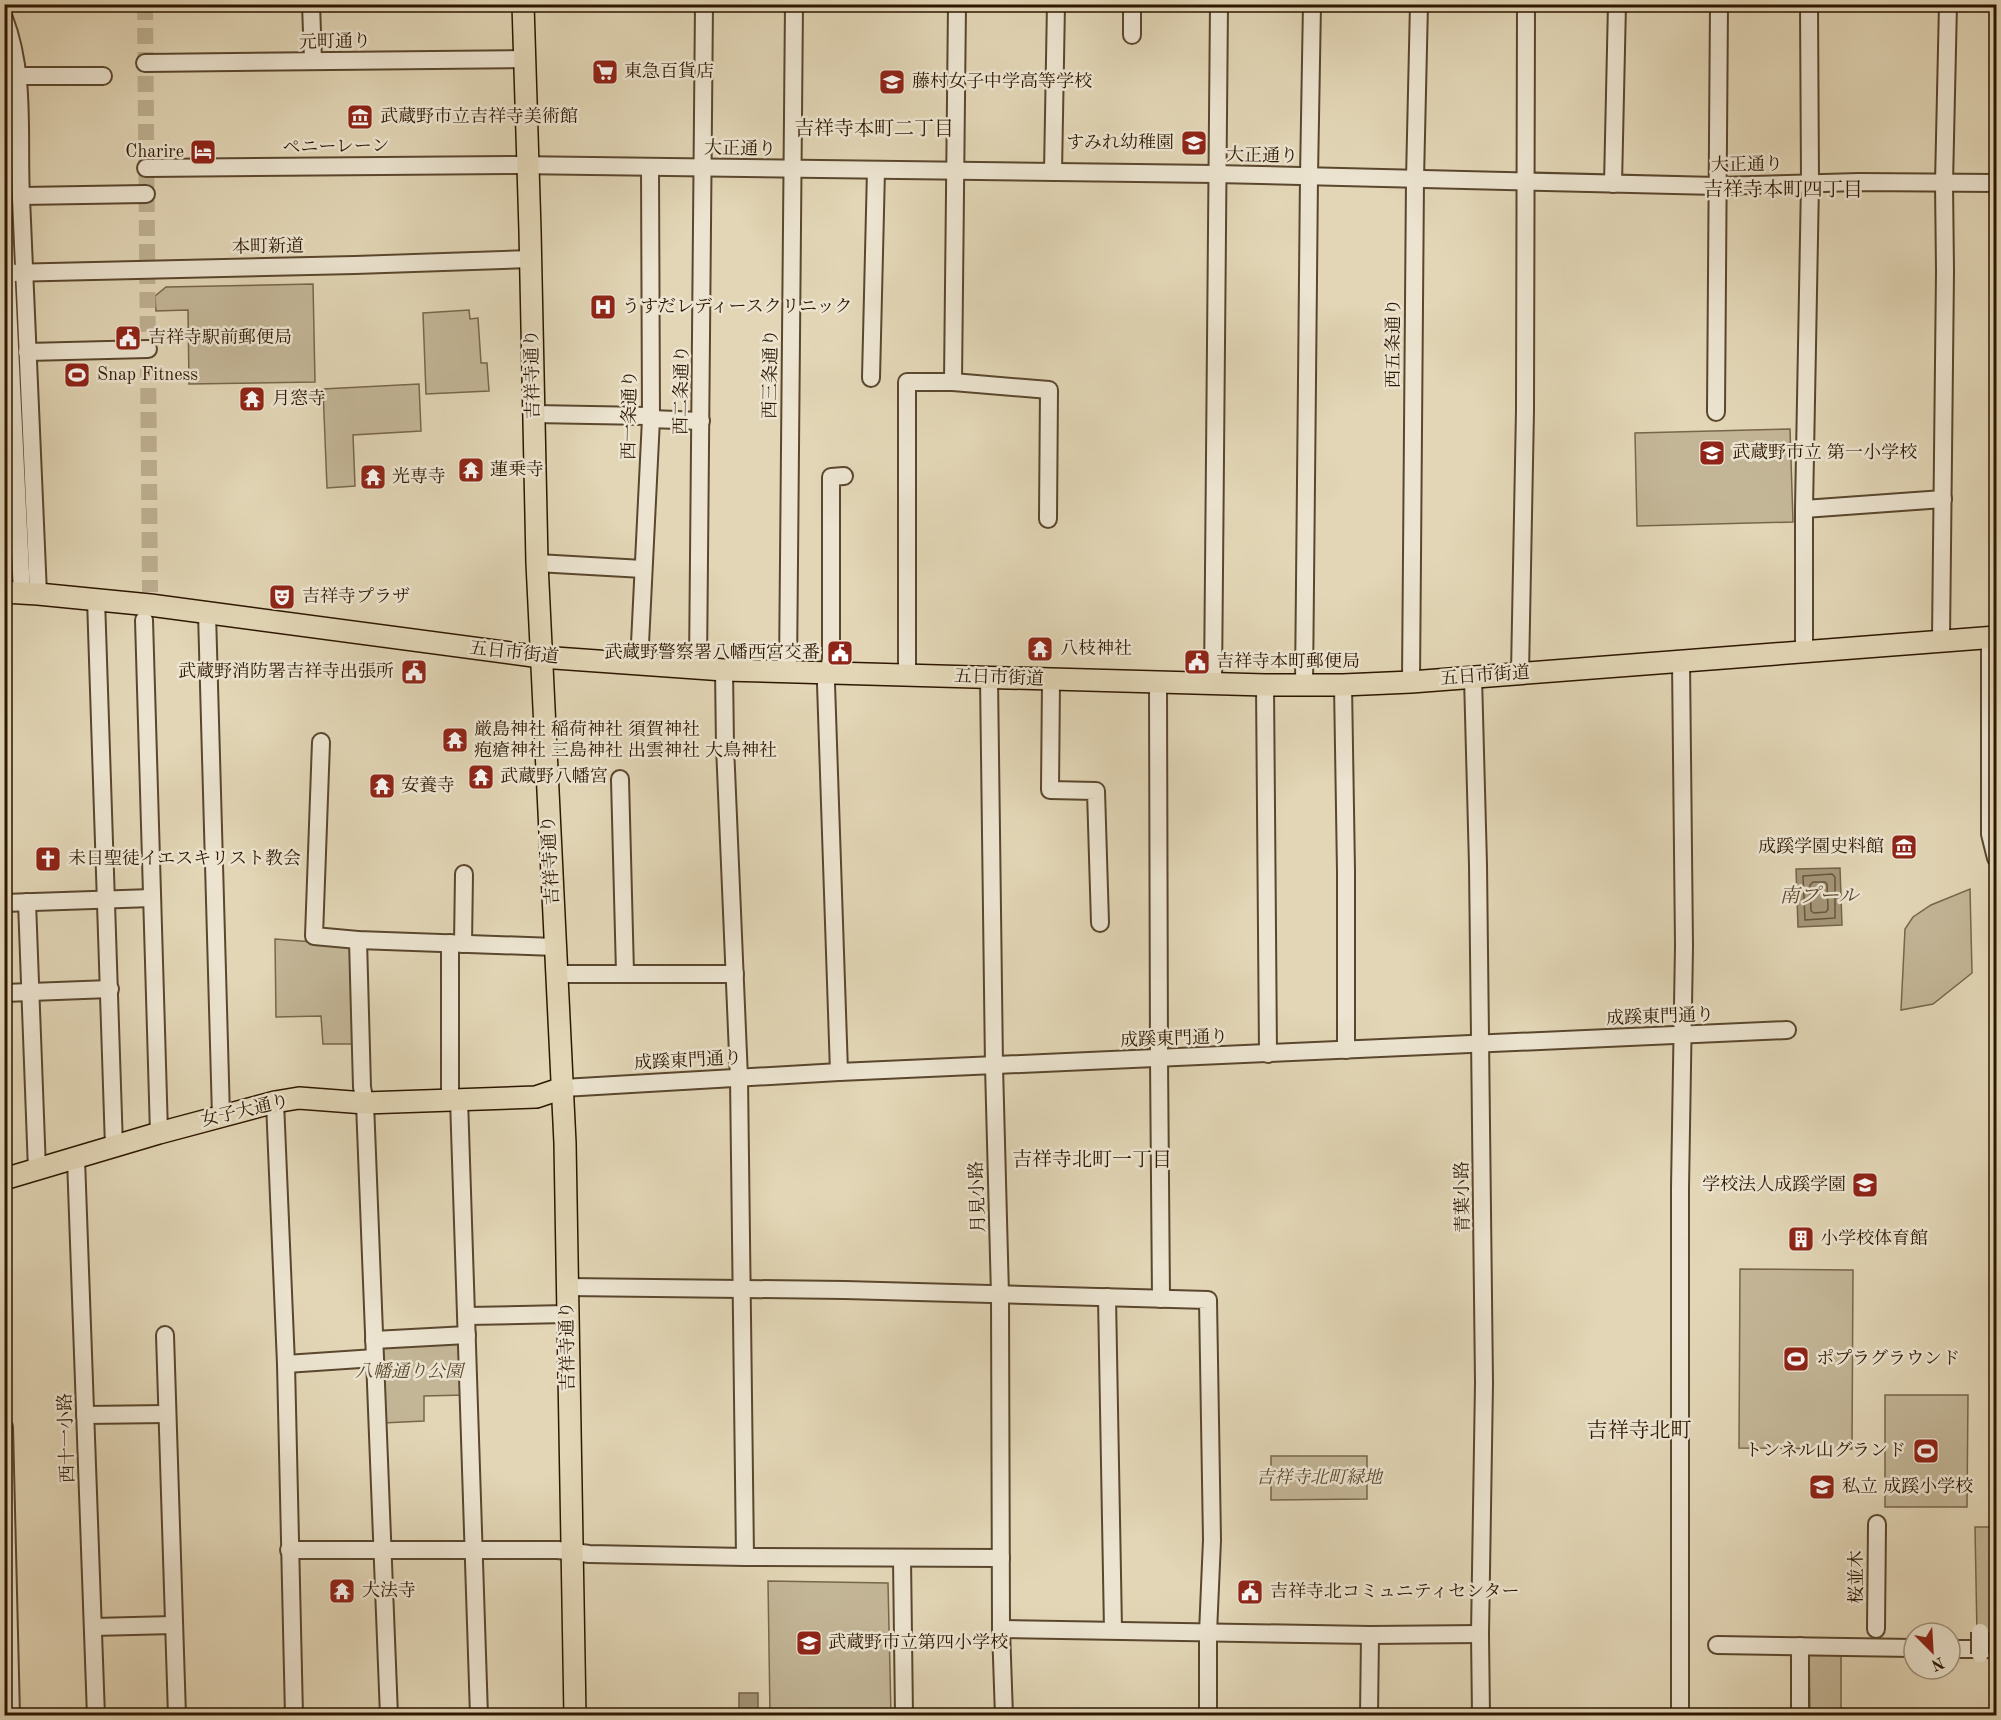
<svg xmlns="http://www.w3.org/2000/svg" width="2001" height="1720" viewBox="0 0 2001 1720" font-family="'Old Standard TT','Noto Serif JP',serif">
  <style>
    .green { fill: #c3b697; stroke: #78664c; stroke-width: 1.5 }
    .water { fill: #a49578; stroke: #746348; stroke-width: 1.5 }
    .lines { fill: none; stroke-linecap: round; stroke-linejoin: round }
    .shore { stroke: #68563c; stroke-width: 1.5 }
    .minor-tunnel { stroke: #beb092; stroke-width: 16; stroke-dasharray: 16 8; stroke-linecap: butt }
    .minor-casing { stroke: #5a472e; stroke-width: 20 }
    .major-casing { stroke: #2d1700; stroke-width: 24 }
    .minor { stroke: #ece4d0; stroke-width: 16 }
    .major { stroke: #e2d6b6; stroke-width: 21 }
    .minor-bridge-casing { stroke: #5a472e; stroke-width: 20; stroke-linecap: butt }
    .minor-bridge { stroke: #ece4d0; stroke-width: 16 }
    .labels { text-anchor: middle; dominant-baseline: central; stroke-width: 5; stroke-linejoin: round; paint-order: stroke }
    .street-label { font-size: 18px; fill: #2d1700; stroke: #ece4d0 }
    .poi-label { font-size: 18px; fill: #2d1700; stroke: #ece4d0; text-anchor: start }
    .park-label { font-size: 18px; font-style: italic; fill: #5a472d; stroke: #ece4d0 }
    .neighbourhood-label { font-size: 20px; fill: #2d1700; stroke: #ece4d0 }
    .water-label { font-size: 20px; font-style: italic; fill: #5d4930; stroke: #ece4d0 }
    .quarter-label { font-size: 21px; fill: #2d1700; stroke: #ece4d0 }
  </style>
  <rect width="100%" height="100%" fill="#e2d6b6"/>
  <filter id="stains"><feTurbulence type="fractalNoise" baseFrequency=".00333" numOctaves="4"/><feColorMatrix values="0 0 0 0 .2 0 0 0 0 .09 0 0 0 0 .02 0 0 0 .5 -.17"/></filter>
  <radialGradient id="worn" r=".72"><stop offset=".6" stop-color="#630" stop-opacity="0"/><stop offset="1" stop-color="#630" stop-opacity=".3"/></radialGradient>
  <!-- green -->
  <g class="green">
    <polygon points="313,284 315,382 189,384 188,310 156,311 155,296 166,287"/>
    <polygon points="469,310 470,319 478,318 481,363 487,363 489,391 426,394 423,313"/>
    <polygon points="419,384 421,431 353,435 355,486 327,488 323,389"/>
    <polygon points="1790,429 1793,522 1637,526 1635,433"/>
    <polygon points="1970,889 1972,973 1933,1004 1901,1010 1905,929 1913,917 1931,905"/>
    <polygon points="275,939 351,945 356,1044 323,1044 321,1016 276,1017"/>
    <polygon points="1740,1269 1853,1270 1852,1449 1739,1448"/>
    <polygon points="456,1341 463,1347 465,1395 424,1396 424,1421 383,1423 381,1346"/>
    <polygon points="1885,1395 1968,1395 1967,1507 1885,1507"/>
    <polygon points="1271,1456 1367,1456 1367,1499 1271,1500"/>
    <polygon points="1975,1527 1996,1527 1996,1635 1977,1635"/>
    <polygon points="768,1581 888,1583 891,1715 770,1715"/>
    <polygon points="1809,1648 1841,1648 1841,1715 1810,1715"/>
  </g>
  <!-- water -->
  <g class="water">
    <polygon points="1840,868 1842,925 1798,927 1796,869"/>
    <rect x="739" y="1693" width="19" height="22"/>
  </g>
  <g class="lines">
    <!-- shore -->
    <g class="shore">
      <polygon points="1832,874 1835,877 1835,918 1805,920 1803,876"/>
      <polygon points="1813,882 1825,882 1827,884 1828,909 1826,912 1814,913 1811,911 1810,885"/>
    </g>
    <!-- minor-tunnel -->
    <polyline class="minor-tunnel" points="145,4 150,592"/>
    <defs>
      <g id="minor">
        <polyline points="311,4 313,61"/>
        <path d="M4,18C26,75 18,138 21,198C27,330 33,462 38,594"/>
        <polyline points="1132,35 1132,4"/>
        <polyline points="145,63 524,59"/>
        <polyline points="19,76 103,76"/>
        <polyline points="146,168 515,165 1216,174 1717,186 1859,182 1996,183"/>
        <polyline points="1053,172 1056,4"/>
        <polyline points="1613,184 1617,4"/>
        <polyline points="21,196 146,194"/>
        <polyline points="4,223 22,593"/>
        <polyline points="7,273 355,265 530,259"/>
        <polyline points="27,352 148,349"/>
        <polyline points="871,378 876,170"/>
        <polyline points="953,382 957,4"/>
        <polyline points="1716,412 1719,4"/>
        <polyline points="534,414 647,416 651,419 701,421"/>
        <polyline points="1804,509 1943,499"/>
        <polyline points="537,563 643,569"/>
        <polyline points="96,599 114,1147"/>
        <polyline points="207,613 221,1116"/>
        <polyline points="144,620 159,1133"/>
        <polyline points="1990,638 1990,834 1996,858"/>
        <polyline points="1941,640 1945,271 1944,183 1948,4"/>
        <polyline points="1804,651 1804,509 1810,183 1809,4"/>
        <polyline points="639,664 651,419 650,167"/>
        <polyline points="698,668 704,4"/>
        <polyline points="724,670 725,746 739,1078 745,1557"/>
        <polyline points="788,672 794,4"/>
        <polyline points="1520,673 1525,410 1526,4"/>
        <polyline points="907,674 907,382 953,382 1049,390 1048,519"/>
        <polyline points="989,677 994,1066 1000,1295 1001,1629 1004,1716"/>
        <polyline points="1473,677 1478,865 1484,1383 1480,1634 1481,1716"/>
        <polyline points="1051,680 1050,790 1096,791 1100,923"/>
        <polyline points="1411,682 1415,179 1419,4"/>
        <polyline points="1158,683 1159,1059 1161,1299"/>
        <polyline points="1213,684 1219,4"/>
        <polyline points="1265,685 1268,1054"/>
        <polyline points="1343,685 1346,871 1346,1050"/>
        <polyline points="1304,686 1309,176 1312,4"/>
        <polyline points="321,742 314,936 358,940 555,947"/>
        <polyline points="620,779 625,973"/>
        <polyline points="27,902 37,1170"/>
        <polyline points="4,903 152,898"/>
        <polyline points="358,940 362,1087 365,1103 389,1716"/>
        <polyline points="450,943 450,1099"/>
        <polyline points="463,944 464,874"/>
        <polyline points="556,974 735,974"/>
        <polyline points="4,993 110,989"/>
        <polyline points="839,1072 826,684 831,659 831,477 844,476"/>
        <polyline points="563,1088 839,1072 1787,1030"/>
        <polyline points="459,1099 479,1716"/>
        <polyline points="275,1102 286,1364 294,1716"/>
        <polyline points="76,1159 96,1716"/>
        <polyline points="567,1287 845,1290 1208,1300 1212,1540 1208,1633 1208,1716"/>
        <polyline points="1107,1297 1113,1630"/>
        <polyline points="467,1316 566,1314"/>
        <polyline points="165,1335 177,1716"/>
        <polyline points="374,1340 467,1335"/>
        <polyline points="286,1364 375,1358"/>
        <polyline points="85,1415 167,1414"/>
        <polyline points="4,1427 11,1716"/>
        <polyline points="289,1550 558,1550 589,1554 745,1557 1001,1558"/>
        <polyline points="902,1558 904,1716"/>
        <polyline points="93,1627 174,1625"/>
        <polyline points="1001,1629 1370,1635 1480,1634"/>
        <polyline points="1876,1629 1877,1524"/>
        <polyline points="1717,1645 1914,1648"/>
        <polyline points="1950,1649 1996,1649"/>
        <polyline points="1369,1716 1370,1635"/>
        <polyline points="1680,1716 1680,1188 1684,946 1681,661"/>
        <polyline points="1800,1716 1800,1646"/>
      </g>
      <g id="major">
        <polyline points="523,4 530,231 537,563 565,1143 575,1716"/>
        <polyline points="4,592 38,594 150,605 541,657 724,670 1265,685 1343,685 1411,682 1996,637"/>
        <polyline points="4,1179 159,1133 275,1102 299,1098 365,1103 536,1097 563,1088"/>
      </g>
    </defs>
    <!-- minor casing -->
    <use href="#minor" class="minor-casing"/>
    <!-- major casing -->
    <use href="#major" class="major-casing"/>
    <!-- minor -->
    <use href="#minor" class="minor"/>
    <!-- major -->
    <use href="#major" class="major"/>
    <defs>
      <polyline id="minor-bridge" points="1980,1654 1980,1632"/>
    </defs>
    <!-- minor-bridge casing -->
    <use href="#minor-bridge" class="minor-bridge-casing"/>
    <!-- minor-bridge -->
    <use href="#minor-bridge" class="minor-bridge"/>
  </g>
  <!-- icons -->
  <defs>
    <symbol id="supermarket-square" viewBox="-11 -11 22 22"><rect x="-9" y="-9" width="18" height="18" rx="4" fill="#8f2418" stroke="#ece4d0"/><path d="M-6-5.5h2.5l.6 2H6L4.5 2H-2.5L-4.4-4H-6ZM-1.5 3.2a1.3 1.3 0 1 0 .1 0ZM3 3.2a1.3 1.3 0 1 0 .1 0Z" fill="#fff"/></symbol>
    <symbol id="school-square" viewBox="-11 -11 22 22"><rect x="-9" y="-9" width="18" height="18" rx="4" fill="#8f2418" stroke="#ece4d0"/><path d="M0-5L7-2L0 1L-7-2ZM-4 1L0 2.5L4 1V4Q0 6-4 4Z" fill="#fff"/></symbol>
    <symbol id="museum-square" viewBox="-11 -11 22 22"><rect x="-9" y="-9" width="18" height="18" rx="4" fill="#8f2418" stroke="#ece4d0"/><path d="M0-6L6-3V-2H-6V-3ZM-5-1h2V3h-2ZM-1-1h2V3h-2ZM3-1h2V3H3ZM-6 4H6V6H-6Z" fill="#fff"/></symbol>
    <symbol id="hotel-square" viewBox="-11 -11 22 22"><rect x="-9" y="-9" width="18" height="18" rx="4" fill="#8f2418" stroke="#ece4d0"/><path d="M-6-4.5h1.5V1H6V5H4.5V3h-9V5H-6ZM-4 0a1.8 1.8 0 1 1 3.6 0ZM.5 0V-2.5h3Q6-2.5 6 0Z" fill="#fff"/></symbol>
    <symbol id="hospital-square" viewBox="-11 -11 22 22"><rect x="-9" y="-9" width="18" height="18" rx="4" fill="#8f2418" stroke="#ece4d0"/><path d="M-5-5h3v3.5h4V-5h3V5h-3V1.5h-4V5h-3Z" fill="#fff"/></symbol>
    <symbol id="civic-square" viewBox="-11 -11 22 22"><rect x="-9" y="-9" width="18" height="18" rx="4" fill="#8f2418" stroke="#ece4d0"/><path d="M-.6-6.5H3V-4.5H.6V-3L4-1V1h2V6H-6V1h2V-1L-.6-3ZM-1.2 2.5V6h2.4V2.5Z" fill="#fff"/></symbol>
    <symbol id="stadium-square" viewBox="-11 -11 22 22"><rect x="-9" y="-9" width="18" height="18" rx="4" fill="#8f2418" stroke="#ece4d0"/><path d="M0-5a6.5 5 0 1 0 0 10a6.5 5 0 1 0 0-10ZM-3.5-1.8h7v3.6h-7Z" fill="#fff"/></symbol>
    <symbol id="temple-square" viewBox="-11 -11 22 22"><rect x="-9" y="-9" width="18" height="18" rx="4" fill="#8f2418" stroke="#ece4d0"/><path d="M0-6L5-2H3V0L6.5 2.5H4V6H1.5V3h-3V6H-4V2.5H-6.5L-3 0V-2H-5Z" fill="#fff"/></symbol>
    <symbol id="theatre-square" viewBox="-11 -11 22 22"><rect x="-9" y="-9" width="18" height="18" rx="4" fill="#8f2418" stroke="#ece4d0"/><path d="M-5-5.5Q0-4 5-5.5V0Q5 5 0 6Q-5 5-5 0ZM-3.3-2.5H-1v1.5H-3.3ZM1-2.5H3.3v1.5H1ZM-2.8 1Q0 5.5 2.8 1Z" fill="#fff"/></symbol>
    <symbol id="church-square" viewBox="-11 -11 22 22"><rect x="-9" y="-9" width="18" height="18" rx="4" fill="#8f2418" stroke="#ece4d0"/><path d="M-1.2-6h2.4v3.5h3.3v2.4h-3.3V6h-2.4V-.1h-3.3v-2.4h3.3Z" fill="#fff"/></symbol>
    <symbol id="university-square" viewBox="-11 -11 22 22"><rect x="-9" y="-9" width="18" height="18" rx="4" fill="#8f2418" stroke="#ece4d0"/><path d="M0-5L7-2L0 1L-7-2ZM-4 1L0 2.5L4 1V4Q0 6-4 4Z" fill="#fff"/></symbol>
    <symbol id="building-square" viewBox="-11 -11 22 22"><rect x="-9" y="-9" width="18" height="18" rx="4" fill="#8f2418" stroke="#ece4d0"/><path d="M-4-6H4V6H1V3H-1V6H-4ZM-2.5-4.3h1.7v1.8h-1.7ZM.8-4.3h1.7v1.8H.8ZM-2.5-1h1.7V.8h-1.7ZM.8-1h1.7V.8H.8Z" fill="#fff"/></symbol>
  </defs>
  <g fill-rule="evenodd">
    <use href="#supermarket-square" x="590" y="57" width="30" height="30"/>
    <use href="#school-square" x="877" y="67" width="30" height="30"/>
    <use href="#museum-square" x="345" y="102" width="30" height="30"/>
    <use href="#school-square" x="1179" y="128" width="30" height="30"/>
    <use href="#hotel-square" x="188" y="137" width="30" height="30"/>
    <use href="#hospital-square" x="588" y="292" width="30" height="30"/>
    <use href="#civic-square" x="113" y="323" width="30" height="30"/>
    <use href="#stadium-square" x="62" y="360" width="30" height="30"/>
    <use href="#temple-square" x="237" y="384" width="30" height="30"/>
    <use href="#school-square" x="1697" y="438" width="30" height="30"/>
    <use href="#temple-square" x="456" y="455" width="30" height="30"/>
    <use href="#temple-square" x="358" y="462" width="30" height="30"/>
    <use href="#theatre-square" x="267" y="582" width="30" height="30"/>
    <use href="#temple-square" x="1025" y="634" width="30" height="30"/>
    <use href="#civic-square" x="825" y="638" width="30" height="30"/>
    <use href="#civic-square" x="1182" y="647" width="30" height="30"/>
    <use href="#civic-square" x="399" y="657" width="30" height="30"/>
    <use href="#temple-square" x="440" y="725" width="30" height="30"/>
    <use href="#temple-square" x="466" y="762" width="30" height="30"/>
    <use href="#temple-square" x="367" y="771" width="30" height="30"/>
    <use href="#museum-square" x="1889" y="832" width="30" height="30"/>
    <use href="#church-square" x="33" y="844" width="30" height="30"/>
    <use href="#university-square" x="1850" y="1170" width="30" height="30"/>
    <use href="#building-square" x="1786" y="1224" width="30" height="30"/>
    <use href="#stadium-square" x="1781" y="1344" width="30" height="30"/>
    <use href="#stadium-square" x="1911" y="1436" width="30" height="30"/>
    <use href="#school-square" x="1807" y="1472" width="30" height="30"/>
    <use href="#temple-square" x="327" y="1576" width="30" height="30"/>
    <use href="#civic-square" x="1235" y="1577" width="30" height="30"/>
    <use href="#school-square" x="794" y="1628" width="30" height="30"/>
  </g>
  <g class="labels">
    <!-- street labels -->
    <g class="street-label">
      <text transform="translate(335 42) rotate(-1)">元町通り</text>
      <text transform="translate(336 147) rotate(-1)">ペニーレーン</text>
      <text transform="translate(740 149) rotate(1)">大正通り</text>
      <text transform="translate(1262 156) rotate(1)">大正通り</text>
      <text transform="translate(1747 165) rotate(-1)">大正通り</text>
      <text transform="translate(268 247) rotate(-1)">本町新道</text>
      <text transform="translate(1394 343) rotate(-90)">西五条通り</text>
      <text transform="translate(533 374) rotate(-91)">吉祥寺通り</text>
      <text transform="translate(771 374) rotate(-89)">西三条通り</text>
      <text transform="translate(682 390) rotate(-89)">西二条通り</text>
      <text transform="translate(630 415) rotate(-89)">西一条通り</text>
      <text transform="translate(514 653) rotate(6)">五日市街道</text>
      <text transform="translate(1485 676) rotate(-4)">五日市街道</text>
      <text transform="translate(999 678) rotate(2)">五日市街道</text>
      <text transform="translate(551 860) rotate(-93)">吉祥寺通り</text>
      <text transform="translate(1660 1017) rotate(-2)">成蹊東門通り</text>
      <text transform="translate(1174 1039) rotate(-2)">成蹊東門通り</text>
      <text transform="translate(688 1061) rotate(-3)">成蹊東門通り</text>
      <text transform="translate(245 1111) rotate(-13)">女子大通り</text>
      <text transform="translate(978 1197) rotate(-92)">月見小路</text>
      <text transform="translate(1463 1197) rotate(-91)">青葉小路</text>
      <text transform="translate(568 1346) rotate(-91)">吉祥寺通り</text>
      <text transform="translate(67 1438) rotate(-92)">西十一小路</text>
      <text transform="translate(1857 1577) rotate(-90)">桜並木</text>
    </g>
    <!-- poi labels -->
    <g class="poi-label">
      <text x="624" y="72">東急百貨店</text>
      <text x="912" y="82">藤村女子中学高等学校</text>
      <text x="380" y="117">武蔵野市立吉祥寺美術館</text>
      <text x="1174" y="143" text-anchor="end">すみれ幼稚園</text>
      <text x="184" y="152" text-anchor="end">Charire</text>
      <text x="622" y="307">うすだレディースクリニック</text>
      <text x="148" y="338">吉祥寺駅前郵便局</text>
      <text x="97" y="375">Snap Fitness</text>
      <text x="272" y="399">月窓寺</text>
      <text x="1732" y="453">武蔵野市立 第一小学校</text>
      <text x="490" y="470">蓮乗寺</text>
      <text x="392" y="477">光専寺</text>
      <text x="302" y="597">吉祥寺プラザ</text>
      <text x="1060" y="649">八枝神社</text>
      <text x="820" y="653" text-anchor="end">武蔵野警察署八幡西宮交番</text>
      <text x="1216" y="662">吉祥寺本町郵便局</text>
      <text x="394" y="672" text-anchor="end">武蔵野消防署吉祥寺出張所</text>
      <text x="474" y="730">厳島神社 稲荷神社 須賀神社<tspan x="474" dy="21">疱瘡神社 三島神社 出雲神社 大鳥神社</tspan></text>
      <text x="500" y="777">武蔵野八幡宮</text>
      <text x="401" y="786">安養寺</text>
      <text x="1884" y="847" text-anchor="end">成蹊学園史料館</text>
      <text x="68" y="859">未日聖徒イエスキリスト教会</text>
      <text x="1846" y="1185" text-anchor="end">学校法人成蹊学園</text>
      <text x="1820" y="1239">小学校体育館</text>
      <text x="1816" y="1359">ポプラグラウンド</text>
      <text x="1906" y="1451" text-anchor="end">トンネル山グランド</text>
      <text x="1842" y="1487">私立 成蹊小学校</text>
      <text x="362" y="1591">大法寺</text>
      <text x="1270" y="1592">吉祥寺北コミュニティセンター</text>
      <text x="828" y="1643">武蔵野市立第四小学校</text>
    </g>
    <!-- park labels -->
    <g class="park-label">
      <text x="409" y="1372">八幡通り公園</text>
      <text x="1319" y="1478">吉祥寺北町緑地</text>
    </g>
    <!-- neighbourhood labels -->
    <g class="neighbourhood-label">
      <text x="874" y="130">吉祥寺本町二丁目</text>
      <text x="1783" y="191">吉祥寺本町四丁目</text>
      <text x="1092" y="1161">吉祥寺北町一丁目</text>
    </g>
    <!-- water labels -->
    <g class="water-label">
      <text x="1819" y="897">南プール</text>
    </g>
    <!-- quarter labels -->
    <g class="quarter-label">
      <text x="1639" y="1431">吉祥寺北町</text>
    </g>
  </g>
  <!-- margin -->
  <rect width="2001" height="1720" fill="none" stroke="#e2d6b6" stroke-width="24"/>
  <rect x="6" y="6" width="1989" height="1708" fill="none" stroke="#2d1700" stroke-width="3"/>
  <rect x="12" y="12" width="1977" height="1696" fill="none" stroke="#2d1700" stroke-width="1.5"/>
  <!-- north arrow -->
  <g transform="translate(1932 1651) rotate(156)"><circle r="28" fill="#ece4d0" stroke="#a0927d" stroke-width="1.5"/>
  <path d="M0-4.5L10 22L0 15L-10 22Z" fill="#8f2418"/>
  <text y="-9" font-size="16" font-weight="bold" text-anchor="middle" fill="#2d1700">N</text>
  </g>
  <rect width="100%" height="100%" filter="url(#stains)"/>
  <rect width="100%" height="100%" fill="url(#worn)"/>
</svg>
